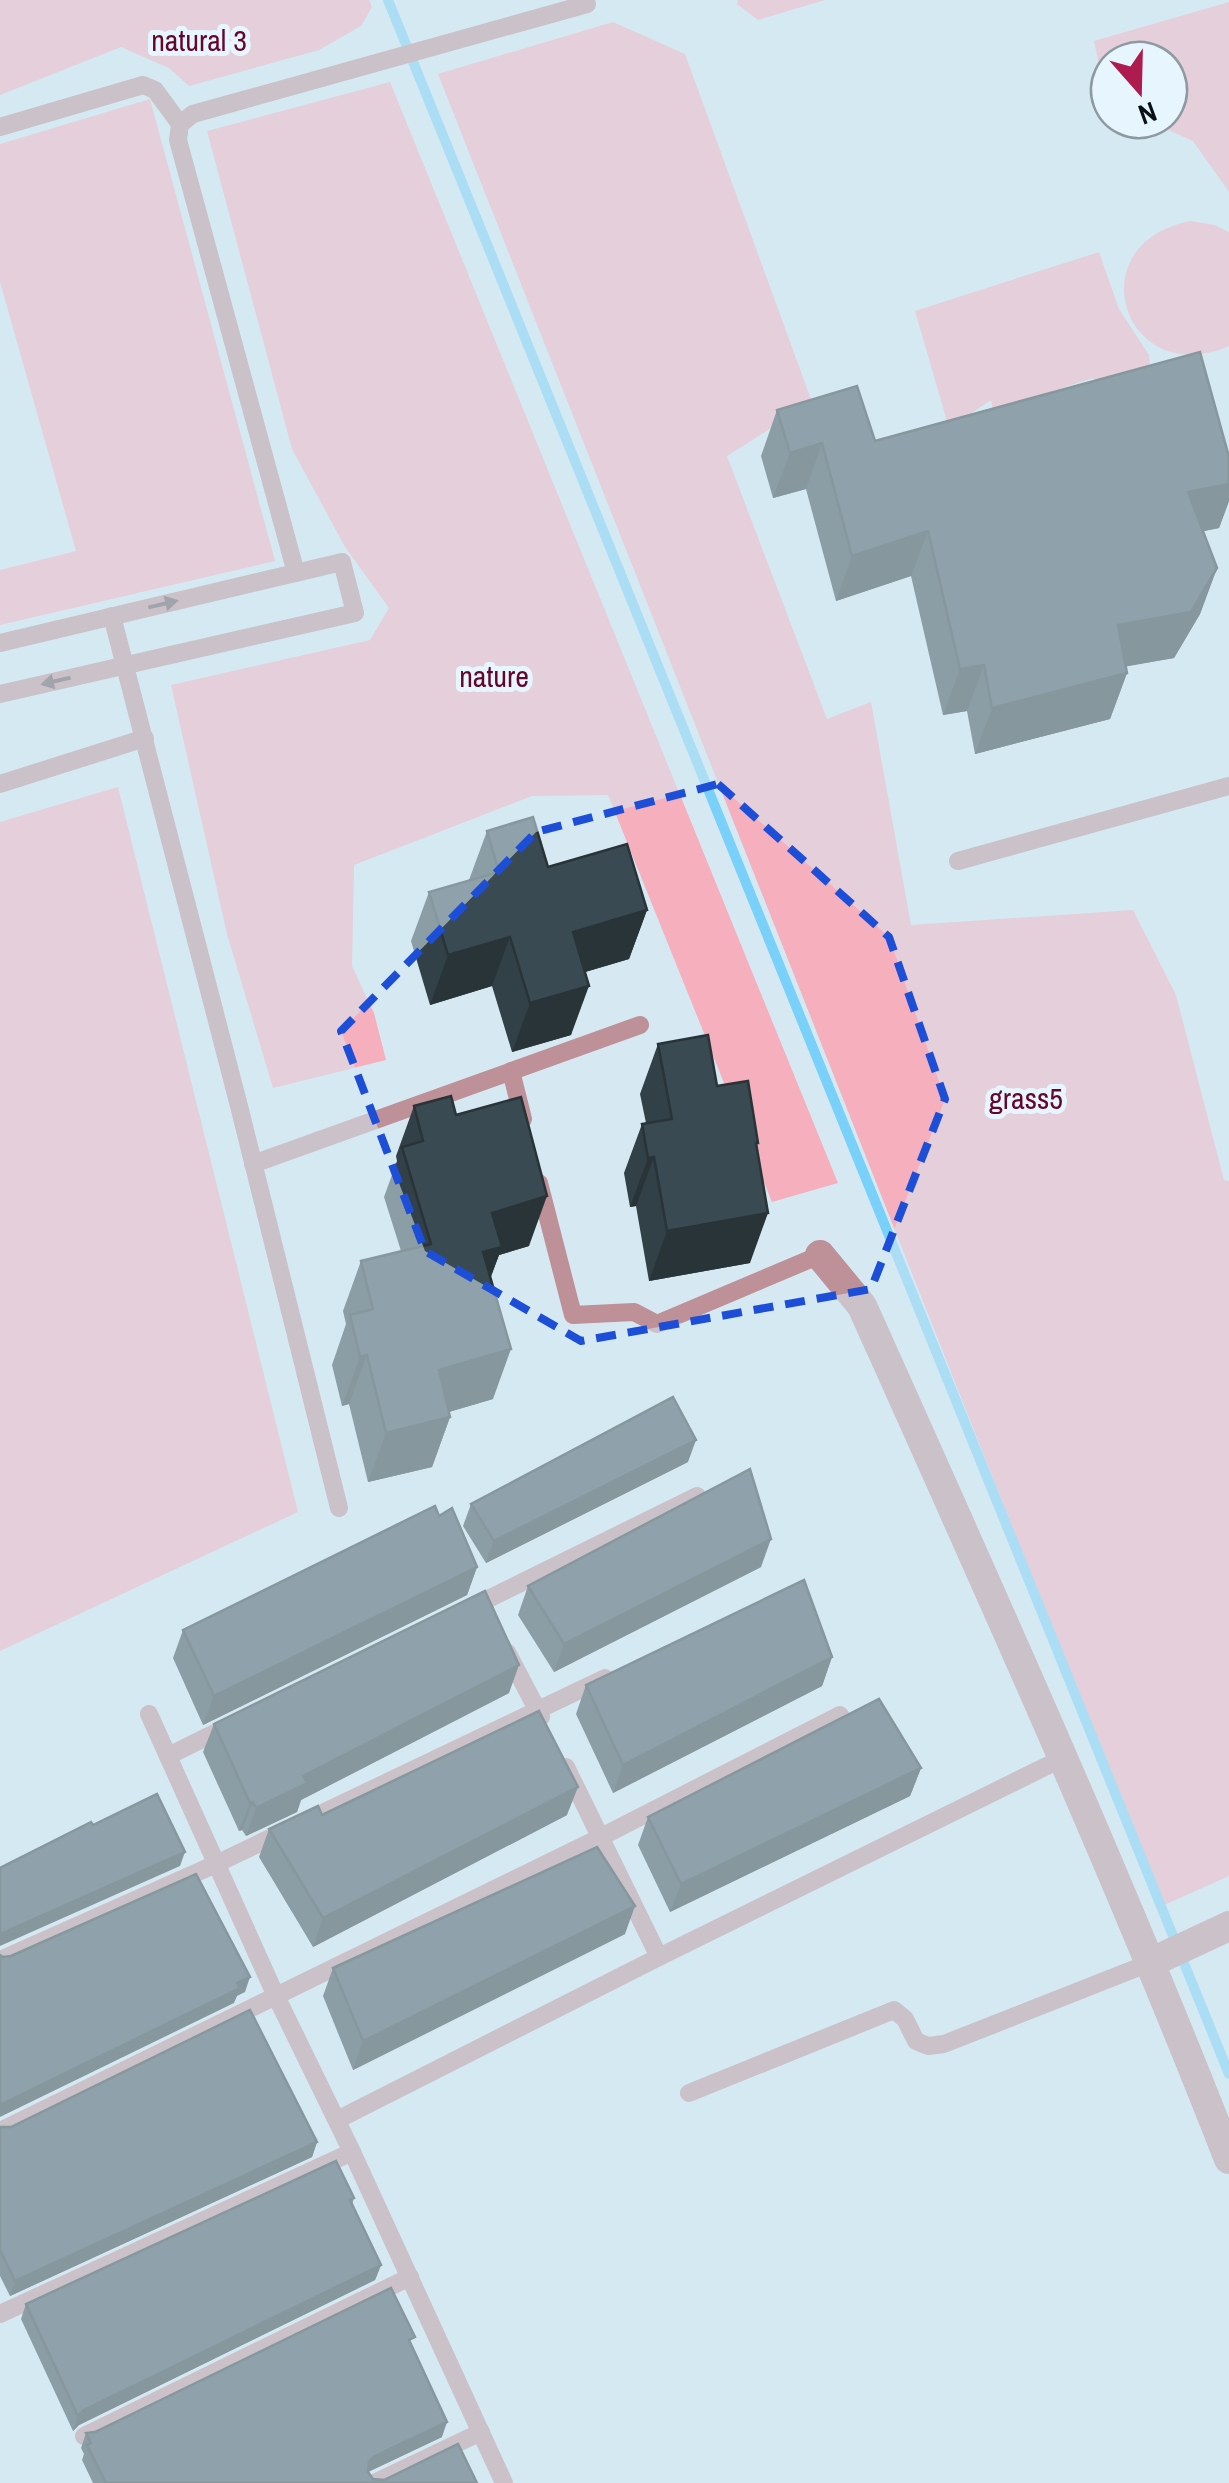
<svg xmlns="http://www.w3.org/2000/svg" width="1229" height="2483" viewBox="0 0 1229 2483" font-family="'Archivo Narrow',sans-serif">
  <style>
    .green { fill: #f6afbc }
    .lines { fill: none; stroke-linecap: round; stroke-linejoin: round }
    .stream { stroke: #79d0f8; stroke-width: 10 }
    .lane { stroke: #be9098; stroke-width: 18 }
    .street { stroke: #be9098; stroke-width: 30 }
    .wall { fill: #324047 }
    .shaded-wall { fill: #293439 }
    .building { fill: #3a4a52; stroke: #293439; stroke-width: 2.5 }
    .oneway { fill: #645056 }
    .marked { fill: none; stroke: #1d4ed8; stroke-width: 8; stroke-dasharray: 20 12; stroke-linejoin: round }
    .labels { text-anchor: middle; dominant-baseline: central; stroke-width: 10; stroke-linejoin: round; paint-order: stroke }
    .park-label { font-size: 30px; fill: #640529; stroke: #e7f6fe }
  </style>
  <rect width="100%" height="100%" fill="#d6e9f3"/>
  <!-- green -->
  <g class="green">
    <polygon points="0,0 369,0 372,7 361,26 319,50 189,86 169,68 121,47 0,95"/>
    <polygon points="738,0 825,0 758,20 737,4"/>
    <polygon points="1229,2 1229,192 1193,141 1146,120 1169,120 1169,60 1109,60 1109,95 1104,88 1094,41"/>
    <polygon points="613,22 685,54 812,402 727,456 827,719 871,702 911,925 1133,910 1176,995 1224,1180 1229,1181 1229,1876 1162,1906 438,74"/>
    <polygon points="390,82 838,1183 772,1202 608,795 532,796 354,865 352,966 374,1013 386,1060 273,1088 227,934 171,685 370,640 389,608 345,547 292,449 207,131"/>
    <polygon points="150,99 275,561 0,625 0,570 76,551 0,282 0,144"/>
    <path d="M1191,221L1214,225L1229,232V346C1124,392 1075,243 1191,221Z"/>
    <polygon points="1099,252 1119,309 1149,355 1150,368 1101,387 1093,378 1024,400 1025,415 995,420 991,400 949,428 915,311"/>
    <polygon points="118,787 298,1512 0,1651 0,822"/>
  </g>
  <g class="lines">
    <!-- stream -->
    <polyline class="stream" points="388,0 1229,2074"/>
    <!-- lane -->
    <g class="lane">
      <polyline points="180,124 193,114 587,4"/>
      <polyline points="0,127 143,85 155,90 180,124 178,140 296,573"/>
      <polyline points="112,616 239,1106 339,1508"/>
      <polyline points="0,643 342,562 355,613 0,694"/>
      <polyline points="0,784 145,738"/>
      <polyline points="958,861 1229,786"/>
      <polyline points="511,1071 523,1119"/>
      <polyline points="253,1164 640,1025"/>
      <polyline points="539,1183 573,1315 634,1312 657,1324 820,1255"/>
      <polyline points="468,1609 697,1496"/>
      <polyline points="507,1652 541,1717"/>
      <polyline points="149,1714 275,1994 352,2152 504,2483"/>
      <polyline points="168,1756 229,1726"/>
      <polyline points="566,1767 659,1957"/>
      <polyline points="0,1960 216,1864 605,1678"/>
      <polyline points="689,2093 894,2010 905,2019 916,2041 928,2046 944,2044 1152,1962"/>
      <polyline points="337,2120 659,1957 1065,1757"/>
      <polyline points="0,2131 601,1837 840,1715"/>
      <polyline points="0,2314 352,2152"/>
      <polyline points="84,2436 410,2277"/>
      <polyline points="374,2483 481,2432"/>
    </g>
    <!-- street -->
    <g class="street">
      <path d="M820,1255L862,1306C989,1589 1116,1870 1229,2159"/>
      <polyline points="1152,1962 1229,1926"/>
    </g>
  </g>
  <!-- wall -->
  <g class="wall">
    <polygon points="777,410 875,441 1229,457 1229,501 1219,528 1203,531 1217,568 1200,614 1174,658 1126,666 1127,673 1110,719 975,754 967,711 943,715 911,576 836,601 806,489 773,498 761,456"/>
    <polygon points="487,831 548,867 647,910 629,959 585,972 571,1035 512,1052 492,986 430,1005 411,941 429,892 469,880"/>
    <polygon points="658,1044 717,1086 756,1148 750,1263 649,1281 636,1206 630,1207 624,1173 642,1124 646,1123 640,1094"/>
    <polygon points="414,1106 456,1115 529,1246 499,1255 490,1278 493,1399 449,1412 450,1417 432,1467 368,1482 349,1404 342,1406 332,1365 346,1324 343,1311 361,1261 401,1251 384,1197 397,1161 396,1156"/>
    <polygon points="688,1462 486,1563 463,1526 471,1504"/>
    <polygon points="439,1516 477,1567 467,1595 203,1725 173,1658 183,1630"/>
    <polygon points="761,1567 554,1672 518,1615 528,1586"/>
    <polygon points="832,1657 822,1686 613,1793 576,1714 586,1685"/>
    <polygon points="509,1693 301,1800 297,1812 246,1836 242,1830 239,1831 203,1752 214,1724"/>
    <polygon points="921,1768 910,1796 670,1912 638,1845 648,1817"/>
    <polygon points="322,1815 567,1815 313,1947 259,1857 269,1829"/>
    <polygon points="625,1934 353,2070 323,1996 333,1968"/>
    <polygon points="0,2127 317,2142 312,2157 10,2296 0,2276"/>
    <polygon points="354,2198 352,2205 381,2265 375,2280 79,2425 73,2431 21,2319 26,2304"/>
    <polygon points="412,2346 442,2437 368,2472 373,2479 477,2483 93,2483 82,2460 84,2454 81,2448 86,2433 95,2432"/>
  </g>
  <!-- shaded-wall -->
  <g class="shaded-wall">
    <polygon points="822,443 806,489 773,498 790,453"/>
    <polygon points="1229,484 1229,501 1219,528 1171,538 1188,492"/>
    <polygon points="928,531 911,576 836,601 852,556"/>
    <polygon points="1217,568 1200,614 1174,658 1101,671 1118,625"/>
    <polygon points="984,665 967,711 943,715 960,669"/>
    <polygon points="1127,673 1110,719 975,754 992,708"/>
    <polygon points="647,910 629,959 555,981 573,932"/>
    <polygon points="510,937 492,986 430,1005 448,955"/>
    <polygon points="589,986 571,1035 512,1052 530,1003"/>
    <polygon points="654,1157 636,1206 630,1207 648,1158"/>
    <polygon points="547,1196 529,1246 499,1255 484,1296 465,1302 492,1213"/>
    <polygon points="768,1213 750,1263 649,1281 667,1231"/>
    <polygon points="511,1349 493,1399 421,1420 439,1370"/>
    <polygon points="367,1355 349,1404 342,1406 360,1357"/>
    <polygon points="450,1417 432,1467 368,1482 386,1433"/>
    <polygon points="696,1440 688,1462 486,1563 494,1541"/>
    <polygon points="771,1539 761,1567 554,1672 564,1644"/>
    <polygon points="477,1567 467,1595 203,1725 214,1696"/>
    <polygon points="832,1657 822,1686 613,1793 623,1765"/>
    <polygon points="519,1665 509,1693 301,1800 297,1812 246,1836 256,1808 303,1776"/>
    <polygon points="921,1768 910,1796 670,1912 681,1884"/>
    <polygon points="578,1787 567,1815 313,1947 323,1918"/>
    <polygon points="253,1802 242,1830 239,1831 250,1803"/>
    <polygon points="185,1852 180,1866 0,1946 0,1934"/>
    <polygon points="635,1906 625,1934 353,2070 363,2041"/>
    <polygon points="250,1977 245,1992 237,1996 234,2003 0,2117 0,2105"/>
    <polygon points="317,2142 312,2157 10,2296 15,2281"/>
    <polygon points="381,2265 375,2280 79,2425 73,2431 78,2416 84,2410"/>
    <polygon points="447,2422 442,2437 368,2472 369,2462 373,2457"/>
  </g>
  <!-- building -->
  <g class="building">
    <polygon points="1200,352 1229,457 1229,484 1188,492 1217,568 1191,612 1118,625 1127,673 992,708 984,665 960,669 928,531 852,556 822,443 790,453 777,410 857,386 875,441"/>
    <polygon points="533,817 548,867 627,844 647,910 573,932 589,986 530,1003 510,937 448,955 429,892 499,872 487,831"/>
    <polygon points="708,1035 717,1086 748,1081 758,1143 756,1143 768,1213 667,1231 654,1157 648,1158 642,1124 672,1119 658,1044"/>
    <polygon points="451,1096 456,1115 521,1097 547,1196 492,1213 502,1247 483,1252 511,1349 439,1370 450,1417 386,1433 367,1355 360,1357 350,1315 373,1309 361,1261 431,1244 402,1147 423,1141 414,1106"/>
    <polygon points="673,1397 696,1440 494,1541 471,1504"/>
    <polygon points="750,1469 771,1539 564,1644 528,1586"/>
    <polygon points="435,1506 439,1516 452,1508 477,1567 214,1696 183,1630"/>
    <polygon points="804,1580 832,1657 623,1765 586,1685"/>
    <polygon points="485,1591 519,1665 303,1776 307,1783 256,1808 253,1802 250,1803 214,1724"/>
    <polygon points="879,1699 921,1768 681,1884 648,1817"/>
    <polygon points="539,1711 578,1787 323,1918 269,1829 318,1806 322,1815"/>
    <polygon points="157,1794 185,1852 0,1934 0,1868 91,1822 93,1825"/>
    <polygon points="597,1847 635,1906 363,2041 333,1968"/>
    <polygon points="196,1874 250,1977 237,1983 240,1988 0,2105 0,1955 3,1957 11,1956"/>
    <polygon points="250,2010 317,2142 15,2281 0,2250 0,2127 11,2127"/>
    <polygon points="336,2161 354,2198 350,2200 381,2265 84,2410 78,2416 26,2304"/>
    <polygon points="391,2288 415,2337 409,2340 447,2422 373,2457 369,2462 368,2472 373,2479 384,2480 458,2444 477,2483 106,2483 87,2445 91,2443 86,2433 95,2432"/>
  </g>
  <!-- one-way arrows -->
  <defs><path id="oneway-solid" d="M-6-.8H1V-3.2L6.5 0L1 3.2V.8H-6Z" transform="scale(2.5)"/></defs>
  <g class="oneway">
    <use href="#oneway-solid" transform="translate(163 604) rotate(-13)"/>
    <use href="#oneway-solid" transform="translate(56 681) rotate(167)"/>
  </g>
  <!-- marked area -->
  <path d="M0 0H1229V2483H0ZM718,784L889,937L945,1099L871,1289L581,1341L425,1251L341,1031L536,832Z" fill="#d6e9f3" fill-opacity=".55" fill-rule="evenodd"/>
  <path class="marked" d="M718,784L889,937L945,1099L871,1289L581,1341L425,1251L341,1031L536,832Z"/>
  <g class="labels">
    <!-- park labels -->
    <g class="park-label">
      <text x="199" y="40">natural 3</text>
      <text x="494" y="676">nature</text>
      <text x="1026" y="1098">grass5</text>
    </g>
  </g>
  <!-- north arrow -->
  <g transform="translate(1139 90) rotate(160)"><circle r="48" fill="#e7f6fe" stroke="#8f9aa0" stroke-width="2.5"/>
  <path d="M0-8L18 38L0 25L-18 38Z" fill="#ad1b4f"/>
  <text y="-15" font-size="28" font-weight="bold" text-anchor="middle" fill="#0a1114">N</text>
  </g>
</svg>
